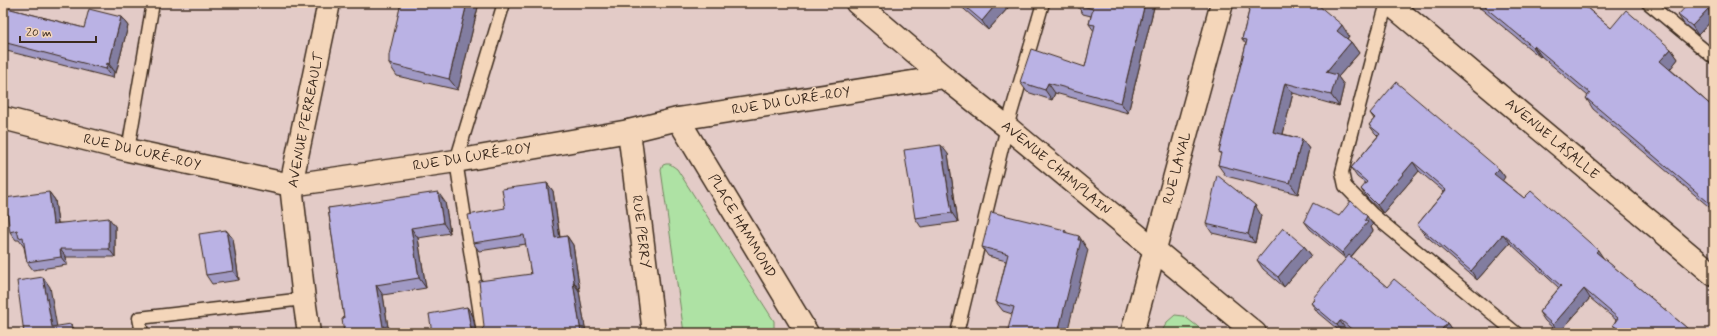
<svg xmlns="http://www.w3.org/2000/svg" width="1717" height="336" viewBox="0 0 1717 336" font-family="Mynerve,sans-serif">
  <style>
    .green { fill: #aee2a4; stroke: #748661 }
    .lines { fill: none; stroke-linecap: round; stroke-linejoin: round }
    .lane-casing { stroke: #3b2a1e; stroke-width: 15 }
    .street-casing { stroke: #3b2a1e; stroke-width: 25 }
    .secondary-casing { stroke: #3b2a1e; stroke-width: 25 }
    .lane { stroke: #f4d6ba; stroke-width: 12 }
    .street { stroke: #f4d6ba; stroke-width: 22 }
    .secondary { stroke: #f4d6ba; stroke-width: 22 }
    .wall { fill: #a099c4; stroke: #3b2a1e }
    .shaded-wall { fill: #827da0; stroke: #3b2a1e }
    .building { fill: #bab2e4; stroke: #3b2a1e }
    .labels { text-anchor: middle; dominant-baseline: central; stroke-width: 3; stroke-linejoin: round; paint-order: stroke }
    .street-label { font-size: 14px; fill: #3b2a1e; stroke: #f4d6ba }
  </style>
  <rect width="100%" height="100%" fill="#e3cbc7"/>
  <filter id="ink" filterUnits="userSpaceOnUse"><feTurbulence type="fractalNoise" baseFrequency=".025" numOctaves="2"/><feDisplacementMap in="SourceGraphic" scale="8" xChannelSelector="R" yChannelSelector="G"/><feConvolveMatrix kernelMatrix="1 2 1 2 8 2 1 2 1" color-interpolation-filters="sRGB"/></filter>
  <g filter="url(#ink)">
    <!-- green -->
    <g class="green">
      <polygon points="666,164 670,164 677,169 774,321 774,333 684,333 661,170 663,165"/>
      <polygon points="1175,315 1184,316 1206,333 1161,333 1167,322"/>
    </g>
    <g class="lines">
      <defs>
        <g id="lane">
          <polyline points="1387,3 1376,41 1342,172 1345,186 1372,214 1516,333"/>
          <polyline points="1648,3 1714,58"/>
          <polyline points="128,150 153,3"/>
          <polyline points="142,333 139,318 304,299"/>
          <polyline points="483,333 456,161 504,3"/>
          <polyline points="957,333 1007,127 1043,3"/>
        </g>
        <g id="street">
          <polyline points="857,3 944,77 1007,127 1255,333"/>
          <polyline points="1389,3 1714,275"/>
          <polyline points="3,118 128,150 291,185 456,161 629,131 678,119 944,77"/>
          <polyline points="678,119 807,333"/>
          <polyline points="629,131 654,333"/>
          <polyline points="1132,333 1222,3"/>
        </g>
        <polyline id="secondary" points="309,333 304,299 291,185 329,3"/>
      </defs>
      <!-- lane casing -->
      <use href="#lane" class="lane-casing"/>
      <!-- street casing -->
      <use href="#street" class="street-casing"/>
      <!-- secondary casing -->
      <use href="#secondary" class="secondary-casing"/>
      <!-- lane -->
      <use href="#lane" class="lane"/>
      <!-- street -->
      <use href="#street" class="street"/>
      <!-- secondary -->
      <use href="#secondary" class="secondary"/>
    </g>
    <!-- wall -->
    <g class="wall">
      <polygon points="401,3 479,3 458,90 397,76 389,64"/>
      <polygon points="957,3 1004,3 1008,8 988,30"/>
      <polygon points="1076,3 1155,3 1128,113 1055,93 1052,100 1027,92 1020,82 1085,67 1094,31 1089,24 1091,16 1083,14 1076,4"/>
      <polygon points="1251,3 1310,3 1349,36 1347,39 1351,42 1359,53 1338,77 1344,85 1339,106 1293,93 1283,134 1302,139 1309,149 1298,194 1226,176 1218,165 1221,155 1219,152 1246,44 1242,39"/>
      <polygon points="1474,3 1589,3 1586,7 1611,28 1671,49 1678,59 1670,69 1714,108 1714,211 1593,109 1586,98 1588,96 1541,56 1540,57"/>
      <polygon points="1714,3 1714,18 1698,35 1684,24 1678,15"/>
      <polygon points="3,7 84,28 121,17 128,26 116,73 114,72 113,78 3,50"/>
      <polygon points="1370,113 1499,169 1505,177 1502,180 1524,198 1603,258 1693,333 1619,333 1613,325 1616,320 1590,298 1559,333 1545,321 1539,312 1559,288 1510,243 1477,280 1423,233 1417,225 1444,192 1419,171 1383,213 1367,198 1361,189 1366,184 1357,177 1351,168 1378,136 1375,133 1369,125 1374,119"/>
      <polygon points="948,154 958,222 921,227 915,218"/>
      <polygon points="547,183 553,191 560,237 567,236 573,245 580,291 579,291 586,333 432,333 467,307 473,316 476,331 479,332 484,327 531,274 526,244 479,251 473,243 505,208"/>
      <polygon points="49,192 55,200 58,223 115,226 115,257 66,257 67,265 33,270 27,262 24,247 19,240 16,240 10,232"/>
      <polygon points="445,202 450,233 418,238 426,288 383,295 388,327 393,333 344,333 344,318 328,208"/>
      <polygon points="1261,215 1255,243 1212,233 1206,224"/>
      <polygon points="1339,216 1373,225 1371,227 1373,231 1351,257 1387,287 1447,323 1454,333 1351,333 1347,331 1346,333 1342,333 1318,313 1311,303 1346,259 1310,229 1304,221"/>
      <polygon points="226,230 233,239 239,280 212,284 206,275"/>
      <polygon points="1065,230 1067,233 1085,245 1085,246 1088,250 1012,314 1003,311 996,302 1006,261 988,256 982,247"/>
      <polygon points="1304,246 1311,255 1284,287 1263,269 1257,260"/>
    </g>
    <!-- shaded-wall -->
    <g class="shaded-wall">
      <polygon points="467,3 479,3 458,90 449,79"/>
      <polygon points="997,3 1004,3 1008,8 988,30 982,21"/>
      <polygon points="1145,3 1155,3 1128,113 1121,103"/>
      <polygon points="1579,3 1589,3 1583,10"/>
      <polygon points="1714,7 1714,17 1710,11"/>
      <polygon points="1708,9 1714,18 1698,35 1692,26"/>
      <polygon points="121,17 128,26 116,73 109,64"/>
      <polygon points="1342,25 1349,36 1345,41 1337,31"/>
      <polygon points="1351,42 1359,53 1338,77 1344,85 1339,106 1331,95 1326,72"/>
      <polygon points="1534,46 1541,56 1540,57 1533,47"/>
      <polygon points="1671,49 1678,59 1668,72 1660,61"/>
      <polygon points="107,63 114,72 113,78 106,69"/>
      <polygon points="1048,83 1055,93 1052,100 1045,90"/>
      <polygon points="1285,83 1293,93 1281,142 1273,132"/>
      <polygon points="1302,139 1309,149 1298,194 1290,183"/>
      <polygon points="941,145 948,154 958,222 952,213"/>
      <polygon points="1413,162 1419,171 1383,213 1377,205"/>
      <polygon points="1499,169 1505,177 1501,183 1494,174"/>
      <polygon points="547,183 553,191 561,246 555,238"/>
      <polygon points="49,192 55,200 59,232 53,224"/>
      <polygon points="438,192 445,202 450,233 443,223"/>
      <polygon points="1255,205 1261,215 1255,243 1248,234"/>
      <polygon points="1367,216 1373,225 1371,227 1373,231 1347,261 1342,253"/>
      <polygon points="109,218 115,226 115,257 109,249"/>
      <polygon points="411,228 418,238 426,288 419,278"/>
      <polygon points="226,230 233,239 239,280 233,271"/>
      <polygon points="1503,234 1510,243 1477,280 1471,271"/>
      <polygon points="567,236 573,245 580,291 574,282"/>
      <polygon points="1079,236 1088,250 1067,333 1058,333"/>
      <polygon points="1304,246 1311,255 1284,287 1278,277"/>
      <polygon points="60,249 66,257 67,265 61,257"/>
      <polygon points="1598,250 1604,259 1596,252"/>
      <polygon points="43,277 50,287 58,333 52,327"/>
      <polygon points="573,282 579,291 586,333 581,333"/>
      <polygon points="376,285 383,295 388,327 393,333 387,333 383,327"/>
      <polygon points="1584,289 1590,298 1559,333 1553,325"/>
      <polygon points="467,307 473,316 476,333 471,329"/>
      <polygon points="1340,321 1347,331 1346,333 1343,333 1337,325"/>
      <polygon points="1447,323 1454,333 1439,333"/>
      <polygon points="71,324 77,333 72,333"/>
    </g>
    <!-- building -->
    <g class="building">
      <polygon points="401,3 467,3 449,79 389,64 389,55"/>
      <polygon points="961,3 997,3 982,21"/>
      <polygon points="1076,3 1145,3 1121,103 1048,83 1045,90 1020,82 1031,49 1085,67 1095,25 1089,24 1093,9 1076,4"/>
      <polygon points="1251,3 1307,3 1318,5 1342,25 1337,31 1351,42 1326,72 1337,75 1331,95 1285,83 1273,132 1302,139 1290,183 1218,165 1221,153 1219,152 1247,40 1242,39"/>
      <polygon points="1480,3 1581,3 1611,28 1626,10 1671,49 1660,61 1714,108 1714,207 1586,98 1590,93 1534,46 1533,47"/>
      <polygon points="1689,3 1714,3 1714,7 1710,11 1708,9 1692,26 1678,15"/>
      <polygon points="3,7 84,28 89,9 121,17 109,64 107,63 106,69 3,42"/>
      <polygon points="1396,82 1499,169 1494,174 1524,198 1531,191 1598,250 1596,252 1693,333 1623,333 1613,325 1618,318 1584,289 1553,325 1539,312 1561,286 1503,234 1471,271 1417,225 1446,190 1413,162 1377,205 1361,189 1367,182 1351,168 1380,134 1369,125 1375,118 1370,113"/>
      <polygon points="941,145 952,213 915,218 904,150"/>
      <polygon points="1217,175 1255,205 1248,234 1206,224"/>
      <polygon points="547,183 555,238 567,236 574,282 573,282 581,333 432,333 429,314 467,307 471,329 479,332 484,327 479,281 531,274 524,235 473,243 468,215 505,208 502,189"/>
      <polygon points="49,192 53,224 109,218 109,249 60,249 61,257 27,262 23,237 19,238 17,230 10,232 5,198"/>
      <polygon points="438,192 443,223 411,228 419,278 376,285 383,327 388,326 389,333 344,333 342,319 344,318 328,208"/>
      <polygon points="1351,201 1367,216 1365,220 1368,222 1342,253 1304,221 1313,203 1339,216"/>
      <polygon points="991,212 1065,230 1064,232 1079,236 1078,240 1081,240 1058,333 1007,333 1014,307 996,302 1008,254 982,247"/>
      <polygon points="1283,228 1304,246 1278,277 1257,260"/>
      <polygon points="226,230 233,271 206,275 199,234"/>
      <polygon points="1349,255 1387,287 1394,279 1447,323 1439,333 1356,333 1342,321 1340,321 1337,325 1311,303 1315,299 1313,298"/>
      <polygon points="43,277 52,327 71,324 72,333 24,333 17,281"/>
      <polygon points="105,328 105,333 95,333 95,329"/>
    </g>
  </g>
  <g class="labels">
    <!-- street labels -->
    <g class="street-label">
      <text transform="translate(791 101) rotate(-9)">RUE DU CURÉ-ROY</text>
      <text transform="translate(306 120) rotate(-79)">AVENUE PERREAULT</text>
      <text transform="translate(1552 139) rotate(40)">AVENUE LASALLE</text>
      <text transform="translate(142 152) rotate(13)">RUE DU CURÉ-ROY</text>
      <text transform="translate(472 157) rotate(-9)">RUE DU CURÉ-ROY</text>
      <text transform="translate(1056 168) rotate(40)">AVENUE CHAMPLAIN</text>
      <text transform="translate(1177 168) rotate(-75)">RUE LAVAL</text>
      <text transform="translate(742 226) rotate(59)">PLACE HAMMOND</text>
      <text transform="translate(641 232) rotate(83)">RUE PERRY</text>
    </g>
  </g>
  <!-- margin -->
  <rect width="1717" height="336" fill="none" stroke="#f4d6ba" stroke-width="16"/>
  <rect x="8" y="8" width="1701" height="320" fill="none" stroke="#3b2a1e" stroke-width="1.5" filter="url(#ink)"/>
  <!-- scale -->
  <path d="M20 36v6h76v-6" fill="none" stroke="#3b2a1e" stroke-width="2"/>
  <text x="26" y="36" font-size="12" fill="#3b2a1e" stroke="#f4d6ba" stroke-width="3" paint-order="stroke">20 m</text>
</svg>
